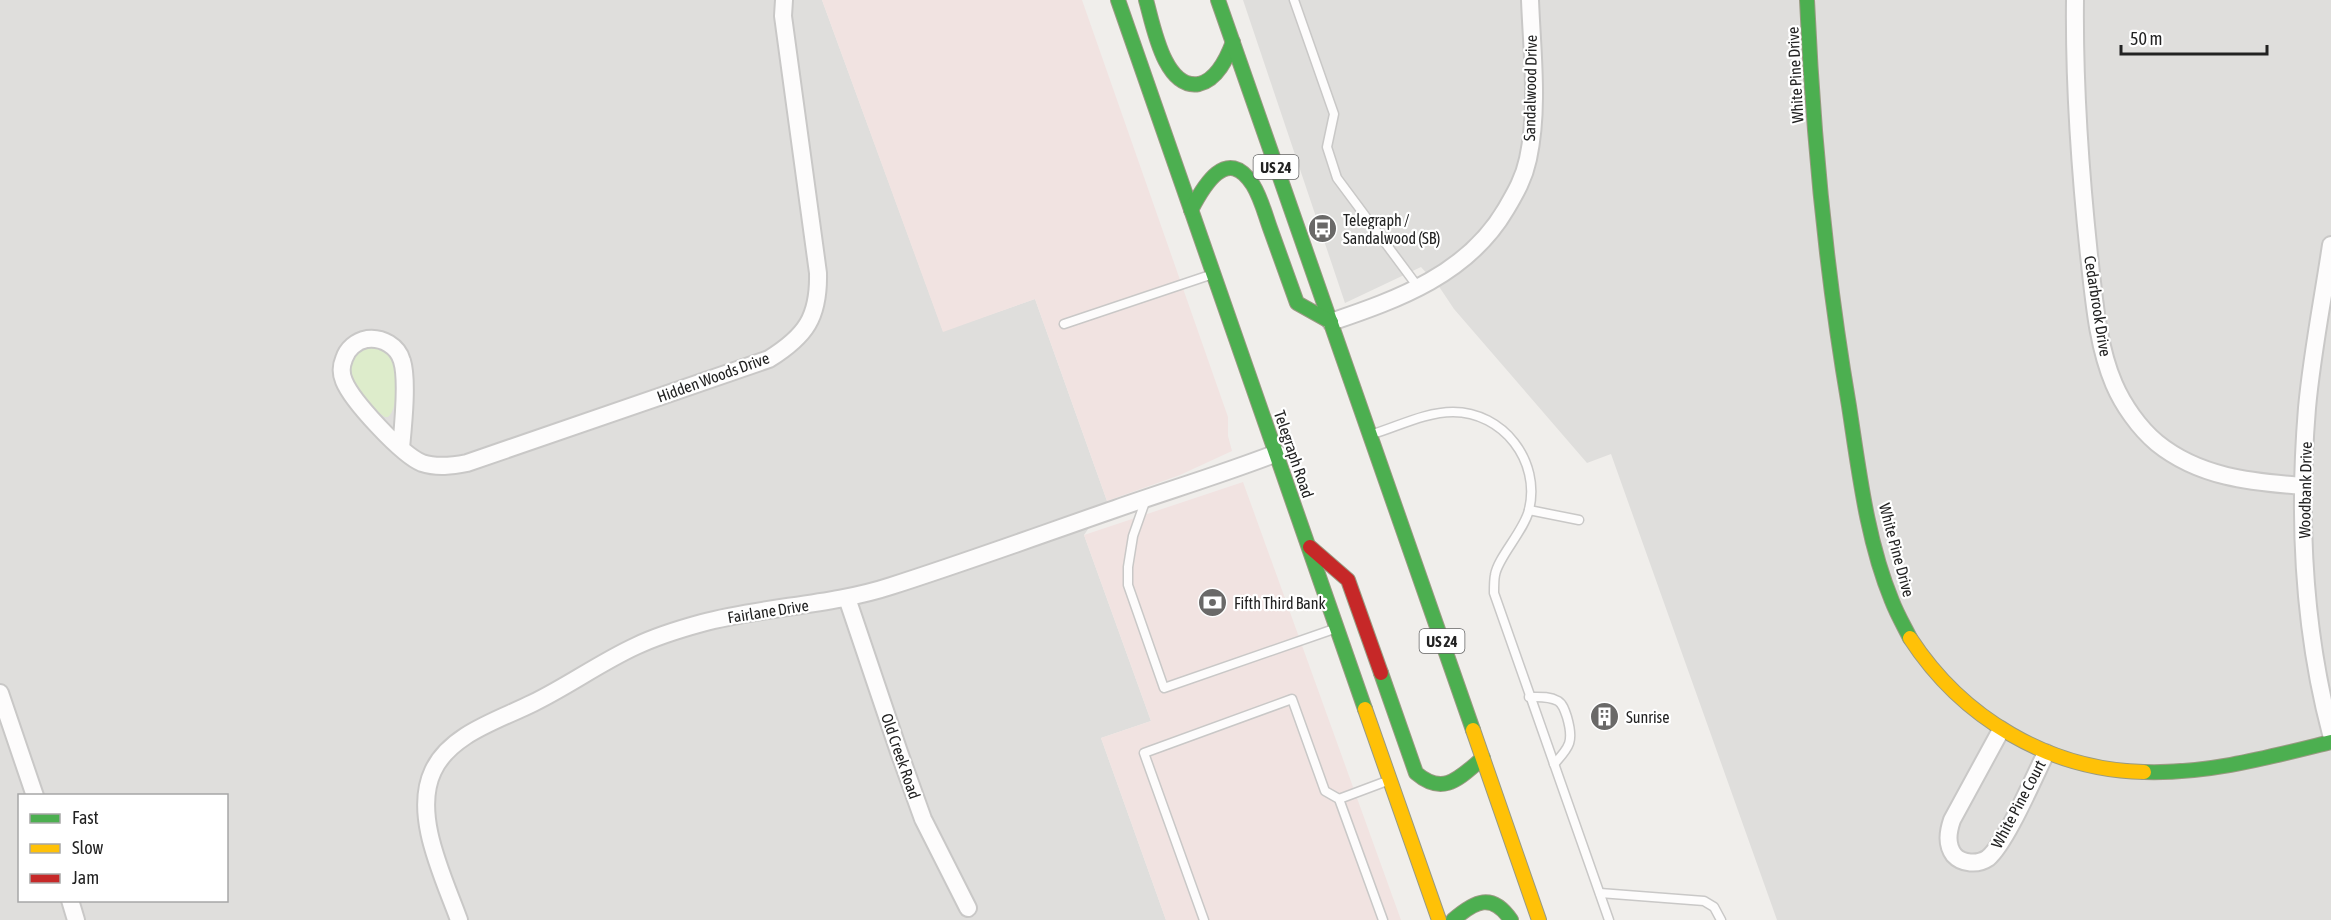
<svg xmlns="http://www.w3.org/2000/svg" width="2331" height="920" viewBox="0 0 2331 920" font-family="'Asap Condensed',sans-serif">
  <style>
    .residential { fill: #dfdedc; fill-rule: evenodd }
    .commercial { fill: #f1e3e1 }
    .grass { fill: #ddeccb }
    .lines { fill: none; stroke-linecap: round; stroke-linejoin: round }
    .lane-casing { stroke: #c9c8c7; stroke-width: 11 }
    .street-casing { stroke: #c9c8c7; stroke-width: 20 }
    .fast-casing { stroke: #999a82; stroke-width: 16 }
    .slow-casing { stroke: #999a82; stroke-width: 16 }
    .jam-casing { stroke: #999a82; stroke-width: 16 }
    .lane { stroke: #fdfcfc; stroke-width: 8 }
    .street { stroke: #fdfcfc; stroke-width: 16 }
    .fast { stroke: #4caf50; stroke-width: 14 }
    .slow { stroke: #ffc107; stroke-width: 14 }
    .jam { stroke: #c62828; stroke-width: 14 }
    .labels { text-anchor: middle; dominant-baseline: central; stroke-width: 4.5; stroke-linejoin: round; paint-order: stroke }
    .shield { fill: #fff; stroke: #646464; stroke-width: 1.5 }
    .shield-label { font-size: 15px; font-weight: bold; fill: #222 }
    .street-label { font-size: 16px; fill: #222; stroke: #fff }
    .poi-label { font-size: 16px; fill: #222; stroke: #fff; text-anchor: start }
  </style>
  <rect width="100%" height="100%" fill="#f0eeeb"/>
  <!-- residential -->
  <g class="residential">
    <path d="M0,0H822L943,331L1035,299L1107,501L1084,535L1151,721L1101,738L1166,920H0ZM20,796H226V900H20Z"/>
    <polygon points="1243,0 2331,0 2331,920 1777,920 1611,454 1587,463 1454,309 1440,288 1421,267 1345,303"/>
  </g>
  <!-- commercial -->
  <g class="commercial">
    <polygon points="822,0 1082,0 1228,417 1228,436 1232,451 1180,475 1107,501 1035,299 943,332"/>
    <polygon points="1243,482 1401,920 1166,920 1101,738 1151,721 1084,535"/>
  </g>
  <!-- grass -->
  <path class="grass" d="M374,347L389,354C397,366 400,408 388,417H385C378,413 373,406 368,400C363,394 357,388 353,381C344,364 357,349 374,347Z"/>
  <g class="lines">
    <defs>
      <g id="lane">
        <polyline points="1294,0 1334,114 1327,147 1337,178 1418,287"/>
        <polyline points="1064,324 1210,275"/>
        <path d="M1373,434C1399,426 1426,412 1453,412C1503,412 1541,461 1529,510C1524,531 1498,557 1495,575C1494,580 1494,587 1494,593L1609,920"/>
        <polyline points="1146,499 1133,536 1128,567 1128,585 1164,688 1334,629"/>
        <polyline points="1529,510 1579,520"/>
        <path d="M1529,697C1539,697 1549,696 1558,701C1563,704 1565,711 1567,717C1574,741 1570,747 1554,764"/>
        <polyline points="1339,799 1387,781"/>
        <polyline points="1600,893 1704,901 1714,907 1721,920"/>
        <polyline points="1204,920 1144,753 1292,699 1325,791 1339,799 1383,920"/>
      </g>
      <g id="street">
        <path d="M2075,0C2074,85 2080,170 2089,255C2094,298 2097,344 2114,384C2123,405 2139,428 2157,443C2199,477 2250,482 2303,486"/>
        <path d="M2331,245C2323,299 2312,353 2307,408C2298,517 2303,628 2331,734"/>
        <path d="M1331,322C1399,299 1468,274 1506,209C1516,192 1524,178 1528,159C1539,108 1532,52 1530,0"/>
        <path d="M401,448C403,427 408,380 402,361C398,346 382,337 367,339C356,341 347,349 344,359C341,366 341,374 344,381C352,401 402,455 422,463C437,468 452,466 467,463L769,359C806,336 819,317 818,273L783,16L784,0"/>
        <polyline points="847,598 899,752 923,819 968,908"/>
        <polyline points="0,693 35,796"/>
        <path d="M2001,730L1952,820C1948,832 1946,844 1954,855C1962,864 1978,865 1988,858C2006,843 2034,777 2046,753"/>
        <polyline points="70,900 76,920"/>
        <path d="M459,920C444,878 412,815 433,771C450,734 499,720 533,703C568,686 601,662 636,646C657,636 680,629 702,623C764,606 830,606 891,586C966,562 1040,535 1115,509C1169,490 1223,474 1277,453"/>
      </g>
      <g id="fast">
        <polyline points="1118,0 1365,709"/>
        <path d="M1146,0C1153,24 1164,90 1199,84C1217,80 1227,58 1233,42"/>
        <polyline points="1218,0 1473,730"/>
        <path d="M1807,0C1813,136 1826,272 1849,406C1859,471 1867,541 1892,601C1897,614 1904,626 1910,638"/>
        <path d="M1191,210C1203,187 1227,144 1253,185C1261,198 1265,214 1270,228C1279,253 1288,278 1297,303L1331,322"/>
        <path d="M1381,673L1416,773C1444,797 1460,777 1483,758"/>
        <path d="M2144,772C2208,774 2270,757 2331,742"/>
        <path d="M1453,920C1475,901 1492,892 1511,920"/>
      </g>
      <g id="slow">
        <path d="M1910,638C1962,718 2049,770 2144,772"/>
        <polyline points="1365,709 1439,920"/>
        <polyline points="1473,730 1539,920"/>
      </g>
      <polyline id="jam" points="1310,547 1348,580 1381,673"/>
    </defs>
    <!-- lane casing -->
    <use href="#lane" class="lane-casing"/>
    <!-- street casing -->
    <use href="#street" class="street-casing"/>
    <!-- fast casing -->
    <use href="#fast" class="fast-casing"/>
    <!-- slow casing -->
    <use href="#slow" class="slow-casing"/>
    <!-- jam casing -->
    <use href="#jam" class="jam-casing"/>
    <!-- lane -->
    <use href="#lane" class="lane"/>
    <!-- street -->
    <use href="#street" class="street"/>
    <!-- fast -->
    <use href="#fast" class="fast"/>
    <!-- slow -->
    <use href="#slow" class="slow"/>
    <!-- jam -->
    <use href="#jam" class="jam"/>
  </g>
  <!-- icons -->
  <defs>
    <symbol id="bus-disc" viewBox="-11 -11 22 22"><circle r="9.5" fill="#6a6968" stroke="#fff"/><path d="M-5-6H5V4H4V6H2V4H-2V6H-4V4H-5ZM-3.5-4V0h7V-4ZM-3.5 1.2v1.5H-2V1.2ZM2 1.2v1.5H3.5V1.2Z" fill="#fff"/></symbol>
    <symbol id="bank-disc" viewBox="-11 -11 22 22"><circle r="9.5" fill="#6a6968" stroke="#fff"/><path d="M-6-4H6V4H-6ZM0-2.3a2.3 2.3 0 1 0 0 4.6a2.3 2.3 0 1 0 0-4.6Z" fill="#fff"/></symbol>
    <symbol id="building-disc" viewBox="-11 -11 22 22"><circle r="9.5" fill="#6a6968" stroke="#fff"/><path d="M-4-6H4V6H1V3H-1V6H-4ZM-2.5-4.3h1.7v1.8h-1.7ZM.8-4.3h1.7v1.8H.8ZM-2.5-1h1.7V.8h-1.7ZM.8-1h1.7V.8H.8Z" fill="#fff"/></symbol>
  </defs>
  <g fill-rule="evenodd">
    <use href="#bus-disc" x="1306" y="212" width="33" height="33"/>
    <use href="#bank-disc" x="1196" y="586" width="33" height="33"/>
    <use href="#building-disc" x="1588" y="700" width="33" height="33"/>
  </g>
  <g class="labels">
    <!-- shield labels -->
    <g class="shield">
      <rect x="1253.5" y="155" width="45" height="24" rx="4.5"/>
      <rect x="1419.5" y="629" width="45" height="24" rx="4.5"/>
    </g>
    <g class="shield-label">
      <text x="1276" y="167">US 24</text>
      <text x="1442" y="641">US 24</text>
    </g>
    <!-- street labels -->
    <g class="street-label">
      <text transform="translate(1795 75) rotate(-93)">White Pine Drive</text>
      <text transform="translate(1530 88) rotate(-89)">Sandalwood Drive</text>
      <text transform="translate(2098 306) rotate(81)">Cedarbrook Drive</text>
      <text transform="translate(713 377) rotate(-20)">Hidden Woods Drive</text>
      <text transform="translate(1294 454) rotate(71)">Telegraph Road</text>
      <text transform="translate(2305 490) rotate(-89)">Woodbank Drive</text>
      <text transform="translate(1897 550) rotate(75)">White Pine Drive</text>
      <text transform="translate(768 611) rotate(-9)">Fairlane Drive</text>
      <text transform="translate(901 756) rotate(71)">Old Creek Road</text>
      <text transform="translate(2018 804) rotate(-62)">White Pine Court</text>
    </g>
    <!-- poi labels -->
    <g class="poi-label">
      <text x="1343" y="220">Telegraph /<tspan x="1343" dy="18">Sandalwood (SB)</tspan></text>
      <text x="1234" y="603">Fifth Third Bank</text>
      <text x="1626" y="717">Sunrise</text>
    </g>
  </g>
  <!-- legend -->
  <rect x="18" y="794" width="210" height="108" fill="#ffffff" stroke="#a7a7a7" stroke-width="1.5"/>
  <rect x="30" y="814" width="30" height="9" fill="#4caf50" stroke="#a7a7a7" stroke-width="1.5"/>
  <text x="72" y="824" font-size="18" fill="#222222">Fast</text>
  <rect x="30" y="844" width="30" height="9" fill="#ffc107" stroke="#a7a7a7" stroke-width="1.5"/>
  <text x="72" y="854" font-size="18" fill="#222222">Slow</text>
  <rect x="30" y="874" width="30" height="9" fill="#c62828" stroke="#a7a7a7" stroke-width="1.5"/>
  <text x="72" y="884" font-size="18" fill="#222222">Jam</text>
  <!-- scale -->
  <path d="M2121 45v9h146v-9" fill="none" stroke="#222222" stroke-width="3"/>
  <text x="2130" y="45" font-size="18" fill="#222222" stroke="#ffffff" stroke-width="4.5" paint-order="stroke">50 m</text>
</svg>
